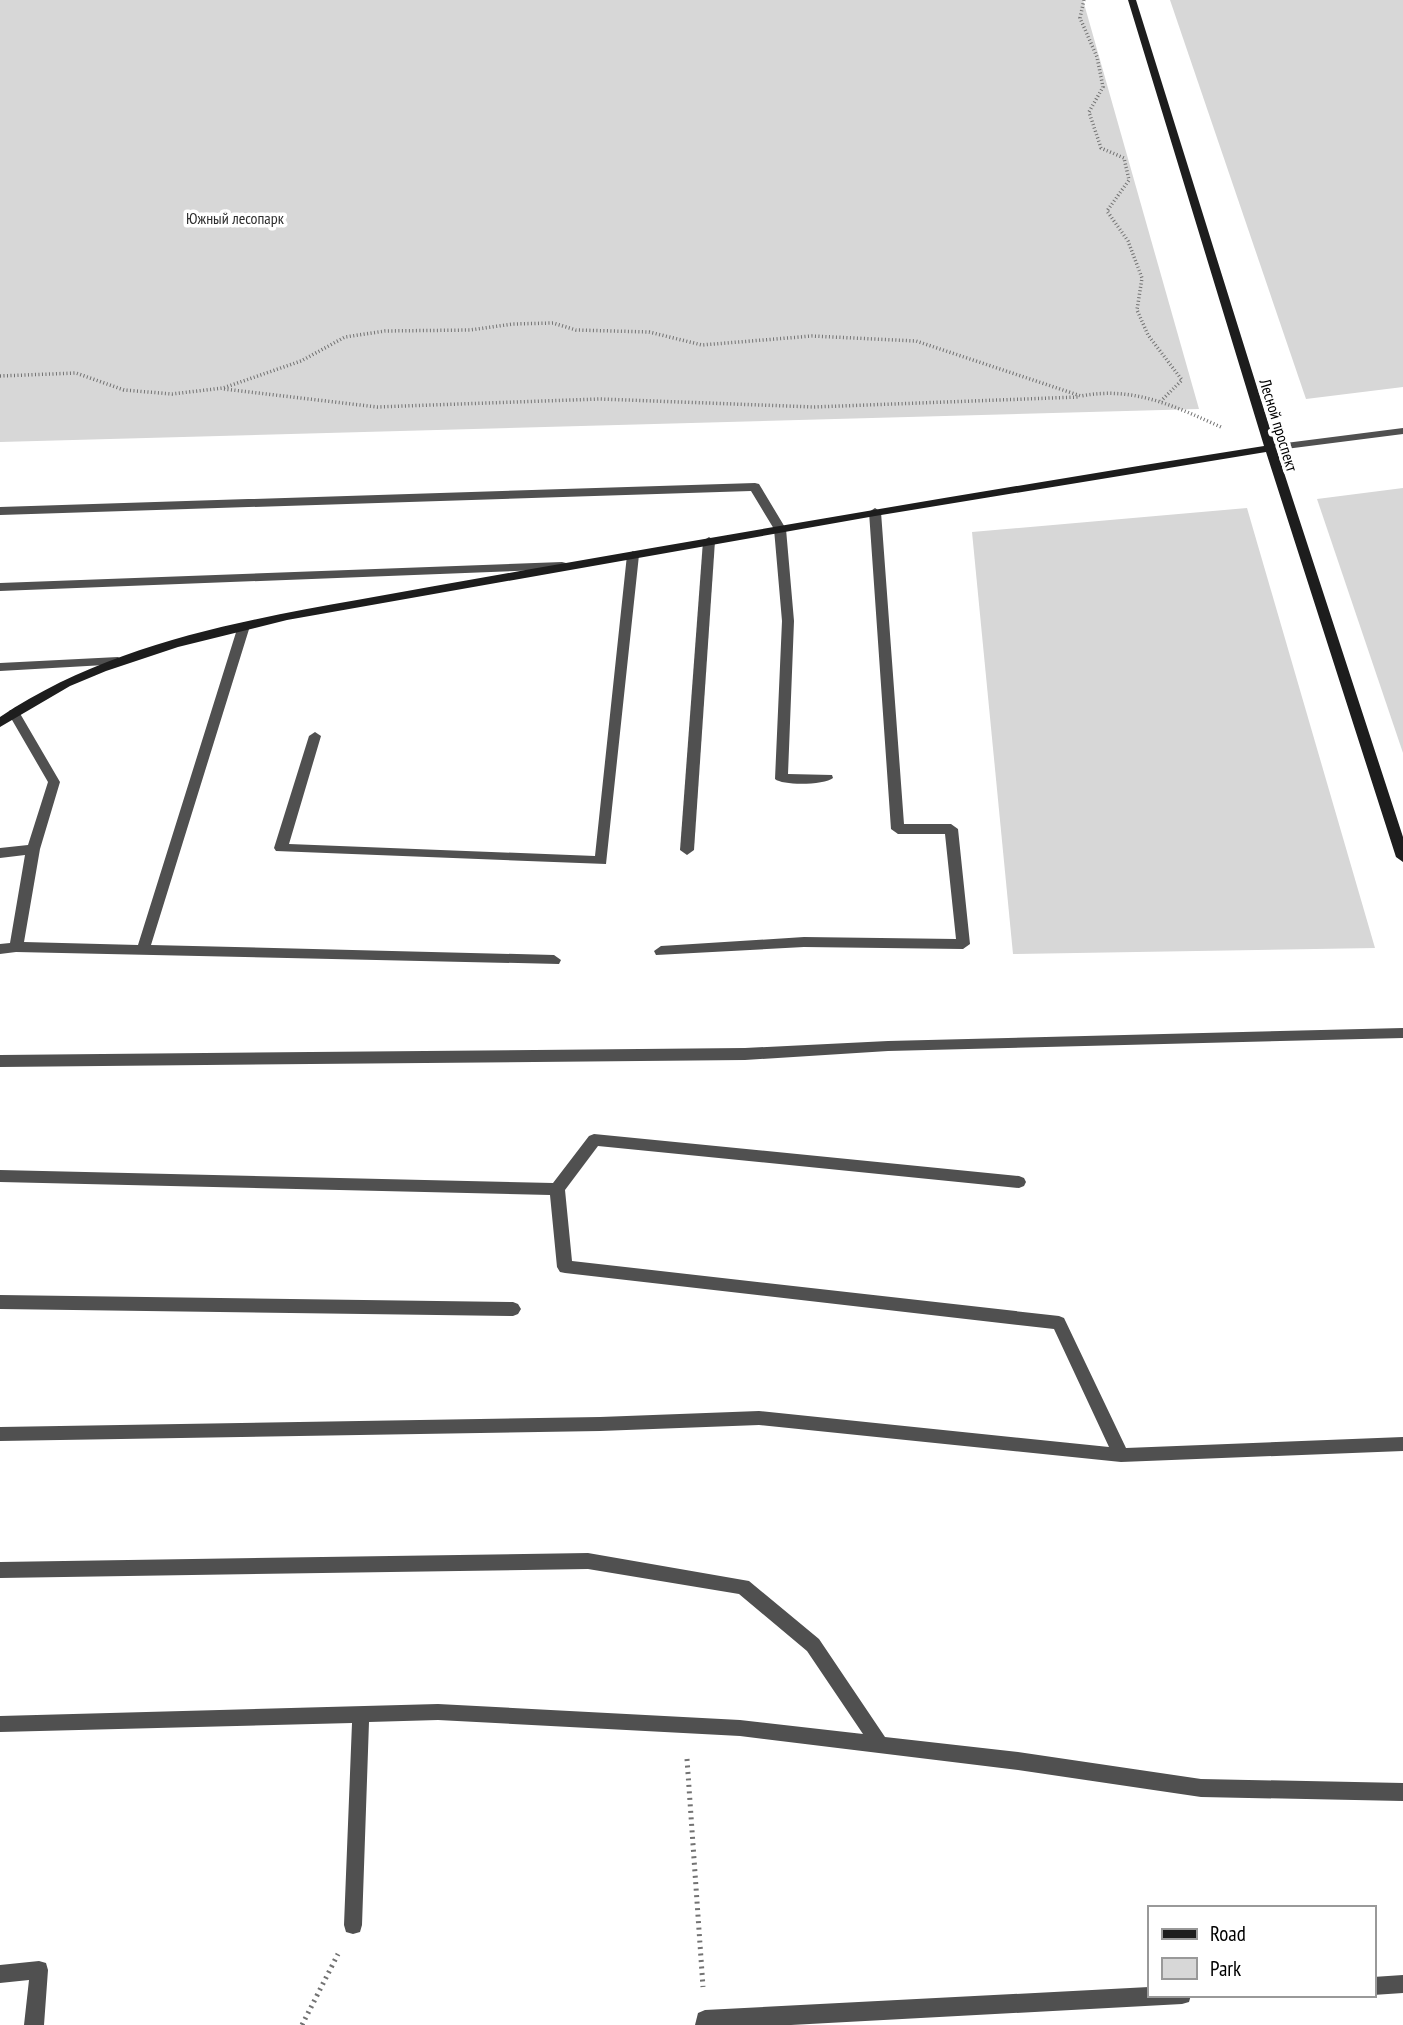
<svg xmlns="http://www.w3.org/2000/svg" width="1403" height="2025" viewBox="0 0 1403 2025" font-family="'PT Sans Narrow',sans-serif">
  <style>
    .green { fill: #d7d7d7 }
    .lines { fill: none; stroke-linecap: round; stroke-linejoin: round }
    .path-far1 { stroke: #727272; stroke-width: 3.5; stroke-dasharray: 1 2.5; stroke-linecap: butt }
    .path { stroke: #727272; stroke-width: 5; stroke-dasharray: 2 4.5; stroke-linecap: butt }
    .lane { fill: #505050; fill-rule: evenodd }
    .secondary { fill: #1d1d1d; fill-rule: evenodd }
    .labels { text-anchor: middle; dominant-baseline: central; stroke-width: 7; stroke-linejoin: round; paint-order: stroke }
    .far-park-label { font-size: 16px; fill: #2e2e2e; stroke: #fff }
    .far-street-label { font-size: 16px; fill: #000; stroke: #fff }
  </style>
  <rect width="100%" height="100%" fill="#fff"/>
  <!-- green -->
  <g class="green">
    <polygon points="0,0 1083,0 1199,409 0,442"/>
    <polygon points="1170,0 1403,0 1403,387 1306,399"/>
    <polygon points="1403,488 1403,753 1317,499"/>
    <polygon points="1247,508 1375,948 1013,954 972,532"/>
  </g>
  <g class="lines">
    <!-- path-far1 -->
    <g class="path-far1">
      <polyline points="1084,0 1080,18 1097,57 1103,87 1089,112 1101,148 1124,158 1129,180 1107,211 1128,241 1142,278 1137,310 1148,335 1182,380 1161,401"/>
      <path d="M0,376L76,373L124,390L172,394L223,388L301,361L345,337L385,331L470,330L513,324L553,323L576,330L649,332L702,345L812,336L916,341L1081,396C1134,386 1174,406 1221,427"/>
      <polyline points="224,389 377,407 600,399 814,407 1078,397"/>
    </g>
    <!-- path -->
    <g class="path">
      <polyline points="687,1759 703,1987"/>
      <polyline points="302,2025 338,1954"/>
    </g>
    <!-- lane -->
    <g class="lane">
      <polygon points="1403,428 1403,434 1270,451 1264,448 1270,445"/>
      <path d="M755,483L759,484L786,529L794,621L788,774L832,775L833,778C825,785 783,786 775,779L782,621L774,529L751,491L0,515V507Z"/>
      <polygon points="875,508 881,512 904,824 951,824 958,829 970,944 963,949 804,947 656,955 654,951 661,946 804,937 956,939 945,834 898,834 891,829 869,512"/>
      <polygon points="709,537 715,541 694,850 687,855 680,850 703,541"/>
      <polygon points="633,551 639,555 606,864 276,851 274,848 309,736 315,732 321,736 289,844 595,856 627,555"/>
      <polygon points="562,562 566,563 566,569 0,591 0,583"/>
      <polygon points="244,622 250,626 151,945 554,955 561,960 559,964 16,952 0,954 0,944 10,943 25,855 0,858 0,848 28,845 48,782 8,713 10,710 18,710 60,782 40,849 24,942 138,945 238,626"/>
      <polygon points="118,657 124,661 122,664 0,671 0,663"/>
      <polygon points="1403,1028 1403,1038 888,1051 745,1060 0,1067 0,1055 745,1048 888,1041"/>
      <polygon points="594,1134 1019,1176 1024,1178 1026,1182 1024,1186 1019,1188 598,1146 565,1190 572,1261 1059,1316 1064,1318 1126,1448 1403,1437 1403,1451 1121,1462 759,1425 600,1431 0,1441 0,1427 600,1417 759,1411 1109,1447 1054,1329 565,1273 560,1272 557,1267 550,1195 0,1182 0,1170 553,1183 589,1136"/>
      <polygon points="0,1295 513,1302 518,1304 521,1309 518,1314 513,1316 0,1309"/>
      <polygon points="588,1553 749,1581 819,1639 885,1737 1018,1752 1201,1779 1403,1783 1403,1801 1201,1797 1018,1770 740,1736 438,1720 369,1722 362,1925 360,1932 353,1934 346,1932 344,1925 352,1723 0,1732 0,1716 438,1704 740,1720 863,1734 807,1651 739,1594 588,1569 0,1578 0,1562"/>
      <polygon points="39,1961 46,1963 48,1970 44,2025 24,2025 29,1980 0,1983 0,1965"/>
      <polygon points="1403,1975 1403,1993 1373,1995 1373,1977"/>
      <polygon points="1149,1987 1149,1995 1191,1995 1189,2002 1182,2004 791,2025 695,2025 698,2013 705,2010"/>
    </g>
    <!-- secondary -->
    <path class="secondary" d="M1128,0H1136L1276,448L1403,837V862L1396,857L1266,452L875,516L287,620L178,647L106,671L70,686L0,727V717C106,646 233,622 357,600C419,589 481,578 543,567C783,525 1023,484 1264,446Z"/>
  </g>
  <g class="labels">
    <!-- far-park labels -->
    <g class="far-park-label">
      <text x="235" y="218">Южный лесопарк</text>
    </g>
    <!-- far-street labels -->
    <g class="far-street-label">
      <text transform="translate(1279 425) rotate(73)">Лесной проспект</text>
    </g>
  </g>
  <!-- legend -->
  <rect x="1148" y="1906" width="228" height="91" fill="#ffffff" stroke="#999999" stroke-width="2"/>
  <rect x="1162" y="1929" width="35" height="10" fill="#1d1d1d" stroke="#999999" stroke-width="2"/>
  <text x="1210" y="1941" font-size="21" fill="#000000">Road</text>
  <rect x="1162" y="1958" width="35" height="21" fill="#d7d7d7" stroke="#999999" stroke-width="2"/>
  <text x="1210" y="1976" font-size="21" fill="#000000">Park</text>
</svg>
